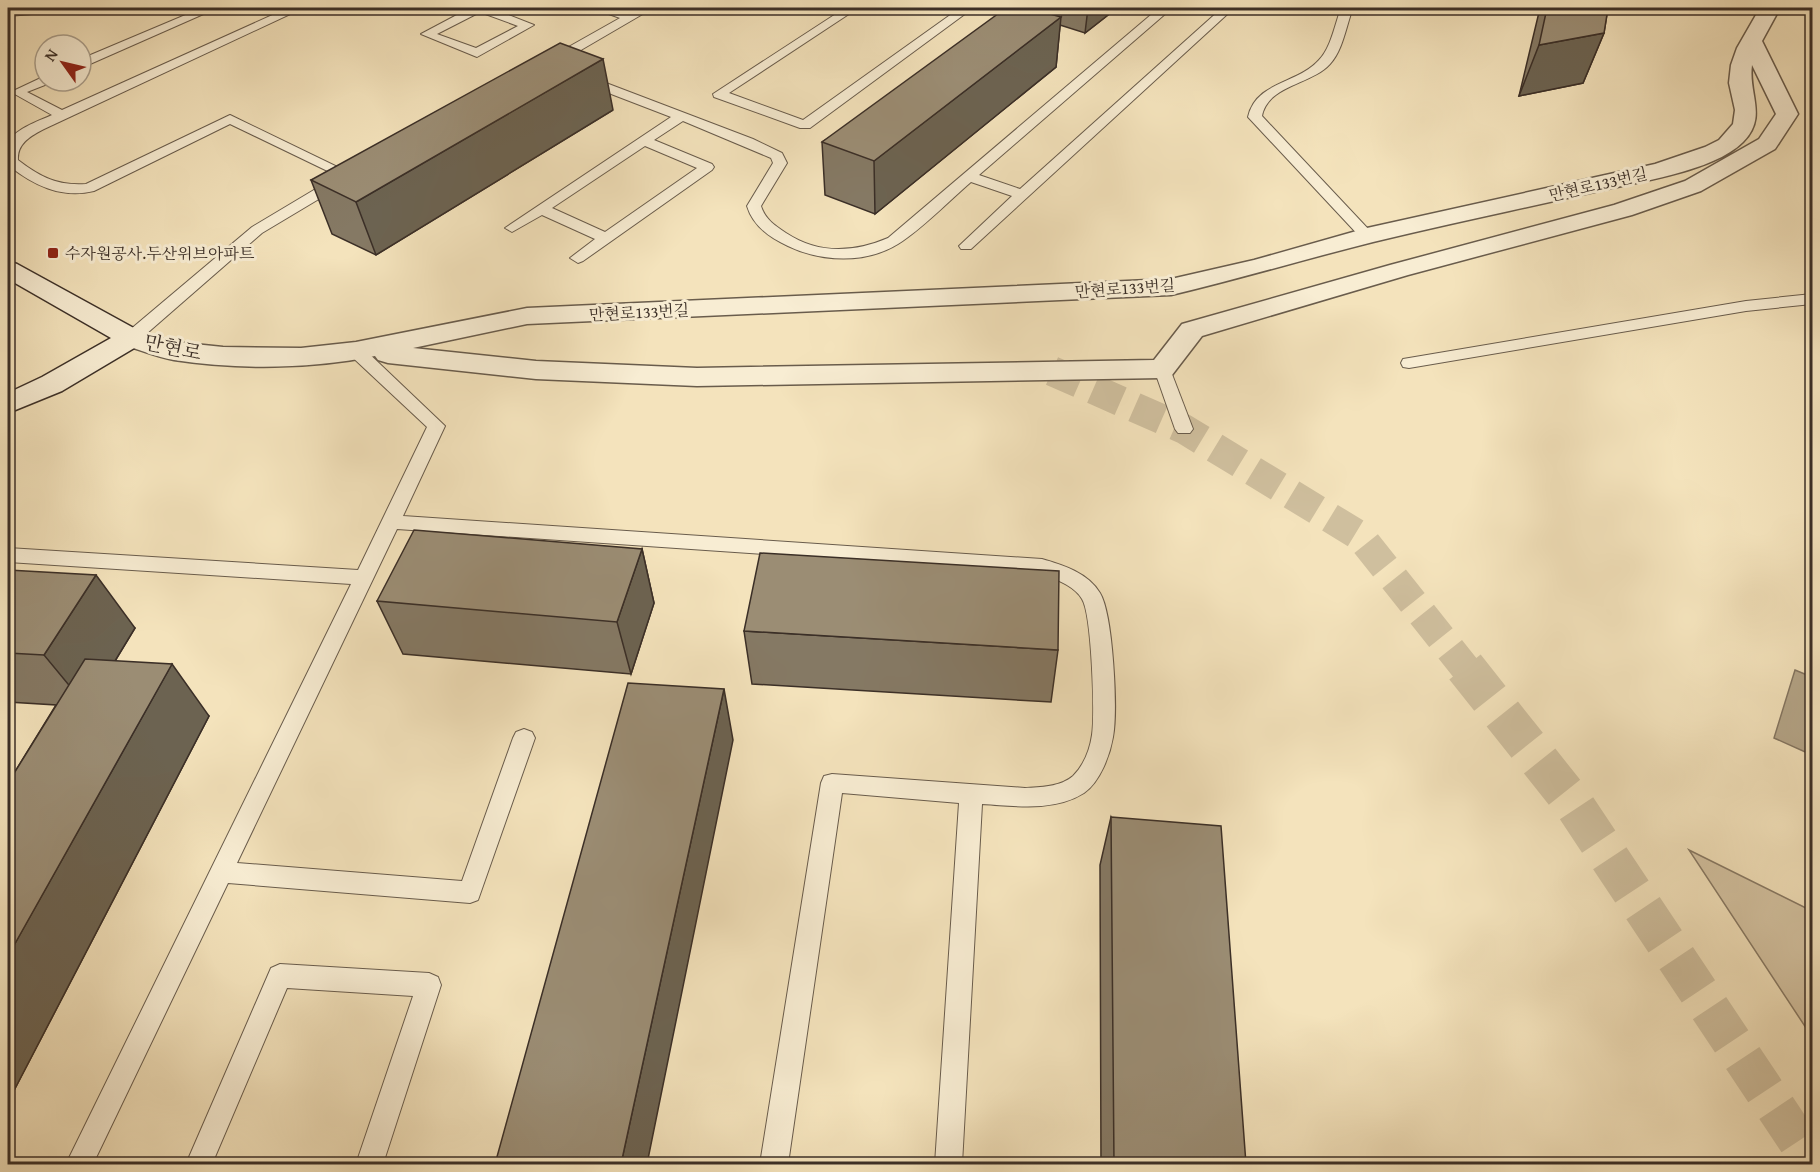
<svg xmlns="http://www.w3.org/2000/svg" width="1820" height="1172" viewBox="0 0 1820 1172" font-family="'Gentium Book Plus','Noto Serif KR',serif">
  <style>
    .green { fill: #d5c4a3; stroke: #887a65; stroke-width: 1.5 }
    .water { fill: #b5a689; stroke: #847662; stroke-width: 1.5 }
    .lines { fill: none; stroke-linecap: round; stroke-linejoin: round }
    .street-tunnel-far1 { stroke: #cfbf9e; stroke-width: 30; stroke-dasharray: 30 15; stroke-linecap: butt }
    .street-tunnel { stroke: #cfbf9e; stroke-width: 40; stroke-dasharray: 40 20; stroke-linecap: butt }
    .lane-casing { stroke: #695c4c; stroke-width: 2 }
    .street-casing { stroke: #695c4c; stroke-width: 3 }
    .secondary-casing { stroke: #3b2f27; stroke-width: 3 }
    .lane { fill: #f8edd3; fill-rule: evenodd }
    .street { fill: #f8edd3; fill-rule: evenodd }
    .secondary { fill: #f8edd3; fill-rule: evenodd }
    .wall { fill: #857964; stroke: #3b2f27; stroke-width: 1.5 }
    .shaded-wall { fill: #6c6351; stroke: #3b2f27; stroke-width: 1.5 }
    .building { fill: #9b8d74; stroke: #3b2f27; stroke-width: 1.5 }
    .poi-dot { fill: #8f2418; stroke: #f8edd3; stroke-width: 2 }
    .labels { text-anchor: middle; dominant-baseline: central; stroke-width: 6; stroke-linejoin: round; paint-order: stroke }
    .far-street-label { font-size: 16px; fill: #3b2f27; stroke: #f8edd3 }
    .far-poi-label { font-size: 16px; fill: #3b2f27; stroke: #f8edd3; text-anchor: start }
    .street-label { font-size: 20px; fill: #3b2f27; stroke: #f8edd3 }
  </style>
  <rect width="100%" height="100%" fill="#f4e3bc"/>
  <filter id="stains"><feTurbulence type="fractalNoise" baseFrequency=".00333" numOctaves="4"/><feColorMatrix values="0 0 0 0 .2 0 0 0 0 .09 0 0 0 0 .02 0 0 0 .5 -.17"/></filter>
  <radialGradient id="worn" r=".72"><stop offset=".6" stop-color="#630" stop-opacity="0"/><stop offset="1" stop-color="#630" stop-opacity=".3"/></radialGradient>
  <!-- green -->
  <polygon class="green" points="1689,850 1812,911 1812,1037"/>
  <!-- water -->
  <polygon class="water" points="1795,670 1812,677 1812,755 1774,738"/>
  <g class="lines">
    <!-- street-tunnel-far1 -->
    <polyline class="street-tunnel-far1" points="1052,371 1184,429 1360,536 1466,669"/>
    <!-- street-tunnel -->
    <polyline class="street-tunnel" points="1465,667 1573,803 1812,1162"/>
    <defs>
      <g id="lane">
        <polygon points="27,8 62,8 56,12 8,16 8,10"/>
        <polygon points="202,8 217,8 81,68 81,59"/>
        <path d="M288,8H303L44,129C31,136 17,143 18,160C40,177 58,186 86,184L230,115L356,176L354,179H345L344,184L262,233L137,342H125L123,338L125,334L252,227L334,178L340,177L230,124L94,191C61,199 33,185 8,165C8,159 6,151 8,145C11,130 39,121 52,115L11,92L45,76V81H51L50,83L27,92L62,110Z"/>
        <path d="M470,8H491L534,25L477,57L421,34ZM480,12L518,26L476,48L437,34Z"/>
        <polygon points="592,8 609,8 629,13 639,8 653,8 557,64 549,64 547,61 549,58 620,18"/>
        <polygon points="845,8 858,8 729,93 803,120 960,8 973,8 810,128 800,128 714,97 713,94"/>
        <path d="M1159,8H1172L979,175L1020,189L1222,8H1234L971,249H961L959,246L1012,196L971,182C950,200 921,230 898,244C866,264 821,262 788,246C770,238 753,226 747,206L773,163L771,158L683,121L654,140L712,164L714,167L712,170L583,261L578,263L570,258L595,239L542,215L512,232L505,228L671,117L580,82L579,79L585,75L753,139L782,153L787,163L761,206C765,219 774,225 786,233C818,254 853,253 888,238ZM645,146L697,168L605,232L552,208Z"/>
        <path d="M1341,8H1353C1346,26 1343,50 1330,64C1311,85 1268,85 1262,116L1372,233L1374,236L1367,240L1362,239L1248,117C1256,81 1298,84 1319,60C1331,48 1335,24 1341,8Z"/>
        <polygon points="1812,294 1812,304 1746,311 1409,368 1403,367 1401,363 1403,359 1409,358 1746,301"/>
        <path d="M356,346L362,347L445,426L403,516L1042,559C1063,565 1088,573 1100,593C1113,614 1118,711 1113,737C1110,755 1100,782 1084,793C1054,812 1015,806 982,804L962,1164H935L959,803L842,793L788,1164H760L821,783L824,776L832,774L1025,788C1041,787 1060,787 1073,776C1084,765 1090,749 1092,735C1095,714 1092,615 1082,599C1074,585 1054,579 1040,573L397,529L237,863L462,881L513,738L516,732L524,729L532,732L535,738L478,900L470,903L228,883L93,1164H66L351,584L8,562V548L358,570L427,427L350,355L348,351L350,347Z"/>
        <polygon points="1162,364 1168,365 1170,369 1193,429 1190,433 1178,433 1175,429 1154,369 1156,365"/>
        <polygon points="280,964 429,973 438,977 441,985 383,1164 356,1164 413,996 287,988 212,1164 186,1164 271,968"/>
      </g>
      <path id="street" d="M1760,8H1780L1762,41L1798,114L1775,149L1701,191L1632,215L1408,275L1202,336L1172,375L1162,378L697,386L536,379L388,363L378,360L375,356C311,369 239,370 174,360C156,357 138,349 121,344L117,338L121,332L131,329L175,342L223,347L301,348L356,342L527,308L1171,279L1254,260L1367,228L1655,164L1705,147L1719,140L1733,124L1735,110L1729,83L1731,65L1737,48ZM1752,65L1776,114L1759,139L1685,181L1614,205L1390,265L1182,324L1154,360L697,368L536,361L413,348L527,324L1171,295C1239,279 1305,259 1373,242C1446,224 1520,209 1594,192C1636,182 1713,172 1743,142C1768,117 1748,94 1752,65Z"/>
      <polygon id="secondary" points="8,261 17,264 141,332 145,338 141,344 62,391 8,413 8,393 42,377 111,338 8,279"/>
    </defs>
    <!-- lane casing -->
    <use href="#lane" class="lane-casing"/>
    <!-- street casing -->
    <use href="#street" class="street-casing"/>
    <!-- secondary casing -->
    <use href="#secondary" class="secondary-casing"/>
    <!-- lane -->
    <use href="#lane" class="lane"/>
    <!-- street -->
    <use href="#street" class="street"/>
    <!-- secondary -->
    <use href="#secondary" class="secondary"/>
  </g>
  <!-- wall -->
  <g class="wall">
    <polygon points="1040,8 1117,8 1085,33 1060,25 1056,67 875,214 825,195 822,142 1040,11"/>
    <polygon points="1540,8 1608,8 1604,33 1583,83 1519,96"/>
    <polygon points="613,110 376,255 332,234 311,180"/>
    <polygon points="642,549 654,603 631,674 403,654 377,601"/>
    <polygon points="8,570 135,628 115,661 209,716 8,1102 8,783 56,705 8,702"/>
    <polygon points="744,631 1058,650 1051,702 752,684"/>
    <polygon points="1111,817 1246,1164 1101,1164 1100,865"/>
  </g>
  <!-- shaded-wall -->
  <g class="shaded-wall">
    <polygon points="1088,8 1117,8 1085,33"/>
    <polygon points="1061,17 1056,67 875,214 874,161"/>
    <polygon points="1604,33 1583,83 1519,96 1539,45"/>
    <polygon points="603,59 613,110 376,255 356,202"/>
    <polygon points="642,549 654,603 631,674 617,622"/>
    <polygon points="96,575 135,628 87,707 44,655"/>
    <polygon points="172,664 209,716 8,1102 8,956"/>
    <polygon points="724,689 733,740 647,1164 621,1164"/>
  </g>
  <!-- building -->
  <g class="building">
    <polygon points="1006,8 1028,8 1061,17 874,161 822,142"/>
    <polygon points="1547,8 1608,8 1604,33 1539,45"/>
    <polygon points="560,43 603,59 356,202 311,180"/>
    <polygon points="414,530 642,549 617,622 377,601"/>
    <polygon points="760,553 1059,571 1058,650 744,631"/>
    <polygon points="8,570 96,575 44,655 8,653"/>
    <polygon points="85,659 172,664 8,956 8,783"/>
    <polygon points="628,683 724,689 621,1164 495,1164"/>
    <polygon points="1111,817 1221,826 1246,1164 1114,1164"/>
  </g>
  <!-- markers -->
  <rect class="poi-dot" x="47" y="247" width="12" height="12" rx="3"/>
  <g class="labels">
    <!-- far-street labels -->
    <g class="far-street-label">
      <text transform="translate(1598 184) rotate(-13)">만현로133번길</text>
      <text transform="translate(1125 288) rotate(-4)">만현로133번길</text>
      <text transform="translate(639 312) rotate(-3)">만현로133번길</text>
    </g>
    <!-- far-poi labels -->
    <g class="far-poi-label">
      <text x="65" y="253">수자원공사.두산위브아파트</text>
    </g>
    <!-- street labels -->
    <g class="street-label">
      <text transform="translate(173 347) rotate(12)">만현로</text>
    </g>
  </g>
  <!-- margin -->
  <rect width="1820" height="1172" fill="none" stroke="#f4e3bc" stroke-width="30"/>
  <rect x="9" y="9" width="1802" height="1154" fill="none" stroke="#3b2f27" stroke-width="3"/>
  <rect x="15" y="15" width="1790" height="1142" fill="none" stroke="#3b2f27" stroke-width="1.5"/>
  <!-- north arrow -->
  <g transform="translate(63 63) rotate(304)"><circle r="28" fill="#f8edd3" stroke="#aca18e" stroke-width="1.5"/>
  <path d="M0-4.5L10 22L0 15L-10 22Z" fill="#8f2418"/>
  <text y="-9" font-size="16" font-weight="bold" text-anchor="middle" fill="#3b2f27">N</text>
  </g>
  <rect width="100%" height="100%" filter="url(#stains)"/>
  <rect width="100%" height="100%" fill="url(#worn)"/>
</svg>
